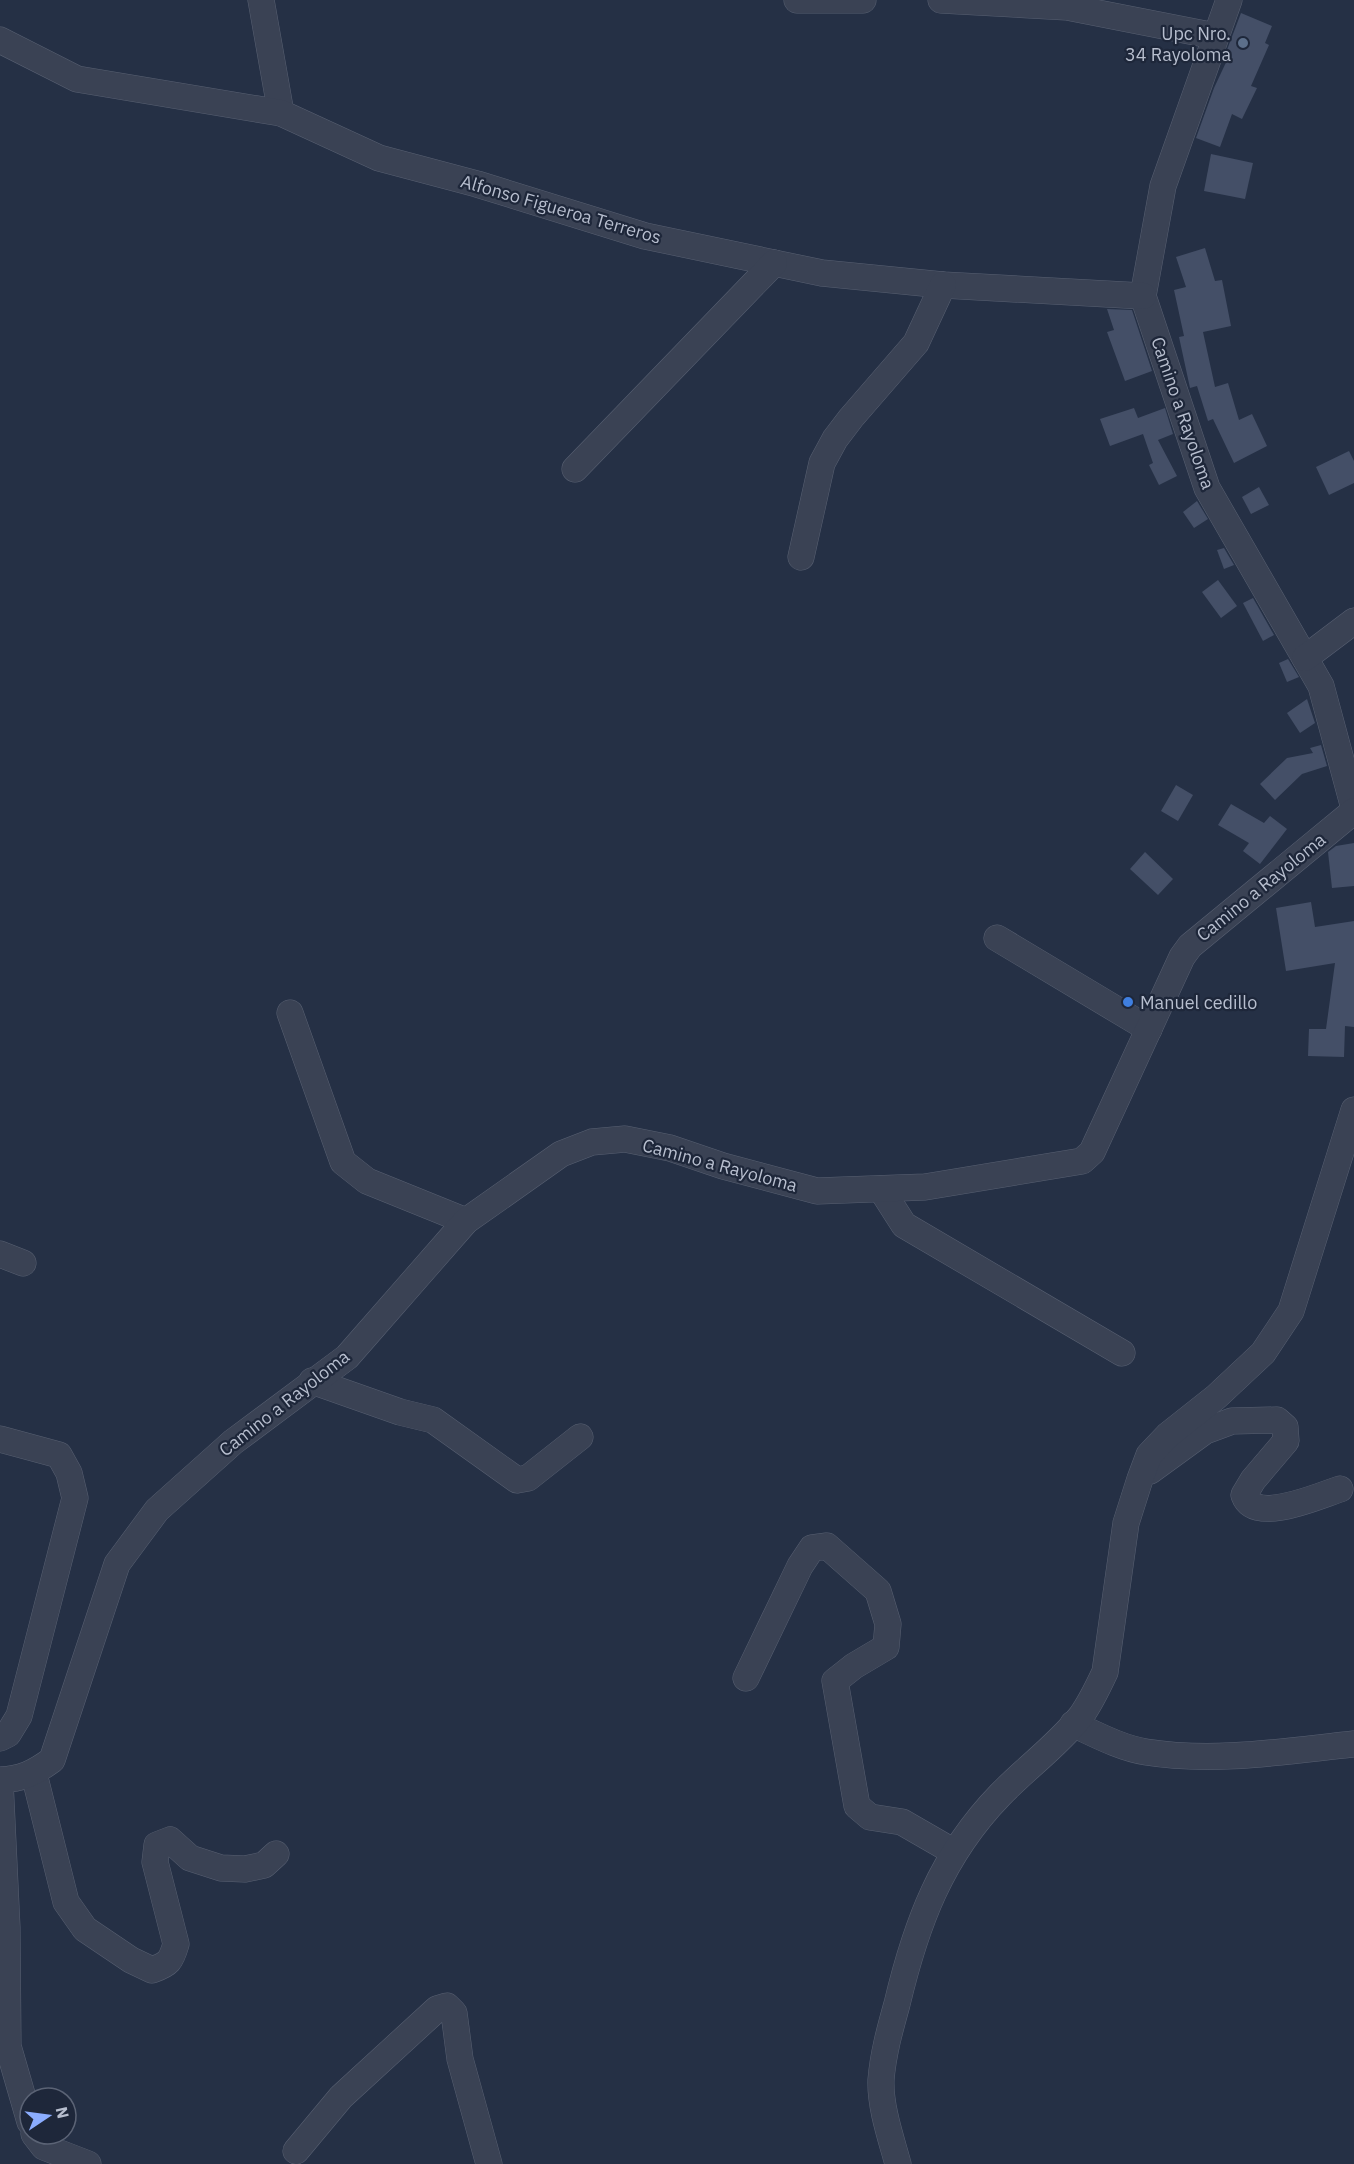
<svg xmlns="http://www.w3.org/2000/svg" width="1354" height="2164" viewBox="0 0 1354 2164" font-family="'IBM Plex Sans',sans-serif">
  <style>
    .building { fill: #444f67 }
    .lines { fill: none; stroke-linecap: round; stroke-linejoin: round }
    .minor-casing { stroke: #586072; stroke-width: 27 }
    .minor { stroke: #3a4254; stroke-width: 26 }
    .service-dot { fill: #5c6f8a; stroke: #1e273a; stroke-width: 2 }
    .shop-dot { fill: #3f7fe0; stroke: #1e273a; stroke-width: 2 }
    .labels { text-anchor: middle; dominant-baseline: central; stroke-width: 4.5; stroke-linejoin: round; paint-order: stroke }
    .poi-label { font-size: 18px; fill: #b7bece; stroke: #1e273a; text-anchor: end }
    .street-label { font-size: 18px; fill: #b7bece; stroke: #1e273a }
  </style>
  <rect width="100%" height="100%" fill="#253045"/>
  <!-- building -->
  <g class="building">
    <polygon points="1241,13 1272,26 1265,43 1269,45 1251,86 1257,88 1242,119 1232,114 1220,147 1196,138 1214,88 1229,56 1225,55"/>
    <polygon points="1211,154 1253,163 1245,199 1204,191"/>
    <polygon points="1205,248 1215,281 1222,280 1231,326 1203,332 1215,387 1228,383 1239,420 1252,414 1267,446 1234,463 1213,419 1208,421 1197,386 1190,388 1179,337 1184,336 1174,290 1186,287 1176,257"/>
    <polygon points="1107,309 1132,310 1152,371 1125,381 1107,332 1114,330"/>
    <polygon points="1134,408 1138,418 1165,408 1173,434 1158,440 1177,476 1159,485 1149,465 1153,463 1143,434 1110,446 1100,419"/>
    <polygon points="1349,451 1354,461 1354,483 1329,495 1316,467"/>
    <polygon points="1259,487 1269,505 1251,514 1242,497"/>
    <polygon points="1197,501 1208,519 1194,528 1183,512"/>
    <polygon points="1224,548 1234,565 1224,569 1217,550"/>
    <polygon points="1218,580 1237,606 1221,618 1202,592"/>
    <polygon points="1253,598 1274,635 1263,641 1243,603"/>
    <polygon points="1288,659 1299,677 1287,682 1279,663"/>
    <polygon points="1307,699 1315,723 1300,733 1287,713"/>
    <polygon points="1321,745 1327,766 1302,774 1275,800 1260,784 1287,758 1313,753 1310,748"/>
    <polygon points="1176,785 1193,795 1178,821 1161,811"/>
    <polygon points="1231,804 1264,823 1270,816 1287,829 1260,864 1243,851 1249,843 1218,825"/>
    <polygon points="1354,843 1354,886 1332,888 1328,852 1336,846"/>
    <polygon points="1145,852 1173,879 1158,895 1130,869"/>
    <polygon points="1311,902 1315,927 1354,921 1354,1027 1345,1026 1344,1057 1308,1056 1309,1029 1326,1029 1335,963 1286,971 1276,908"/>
  </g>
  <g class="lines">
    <defs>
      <g id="minor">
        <polyline points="261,0 281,113"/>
        <polyline points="797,0 863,0"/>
        <polyline points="941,0 1067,7 1215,36"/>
        <polyline points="1229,0 1163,186 1143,296 1207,488 1321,686 1354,808"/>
        <polyline points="0,40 77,79 281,113 379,158 477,184 645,236 822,273 943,285 1143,296"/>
        <polyline points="575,469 774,263"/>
        <polyline points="801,557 822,463 835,439 851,418 916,343 943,285"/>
        <polyline points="1305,658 1354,621"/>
        <polyline points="997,938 1149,1029"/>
        <polyline points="290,1013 343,1162 367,1181 466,1221"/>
        <polyline points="881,1189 904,1225 1122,1353"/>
        <polyline points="0,1254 23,1263"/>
        <polyline points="312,1381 400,1412 433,1420 517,1480 528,1478 580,1437"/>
        <polyline points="0,1439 59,1455 69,1473 75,1498 19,1716 8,1734 0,1738"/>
        <path d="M1150,1471L1205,1431L1232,1421L1277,1420L1285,1427L1286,1441L1253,1480L1244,1495C1255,1525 1318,1496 1340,1489"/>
        <polyline points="746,1678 800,1566 812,1548 827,1546 878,1591 888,1624 886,1647 854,1666 835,1681 857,1806 870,1817 902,1822 954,1852"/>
        <path d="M1073,1724C1097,1735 1121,1748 1146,1752C1215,1763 1286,1751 1354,1744"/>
        <path d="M34,1774L66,1902L85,1929L131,1960L152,1970C169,1964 171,1961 176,1944L155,1862L157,1845L170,1840L190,1858L221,1868L245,1869L264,1865L276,1854"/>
        <path d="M30,2122L8,2046L7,1928L0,1780C22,1779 34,1773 52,1760L117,1564L157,1510L233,1442L347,1357L466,1221L561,1154L592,1142L625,1139L670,1148L723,1166L817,1191L925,1187L1082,1161L1092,1152L1182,957L1190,946L1354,811"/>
        <polyline points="34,2134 44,2147 88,2164"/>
        <polyline points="296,2151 341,2097 437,2009 447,2006 454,2013 460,2059 489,2164"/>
        <path d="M898,2164C891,2138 880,2107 881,2080C883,2054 890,2029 897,2004C916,1924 941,1856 1000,1795C1026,1768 1058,1745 1081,1716C1091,1702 1098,1687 1105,1672L1126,1523L1140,1479L1149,1455L1168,1435L1216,1397L1263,1353L1291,1311L1354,1110"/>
      </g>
    </defs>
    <!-- minor casing -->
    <use href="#minor" class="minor-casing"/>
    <!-- minor -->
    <use href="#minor" class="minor"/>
  </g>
  <!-- markers -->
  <circle class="service-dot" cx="1243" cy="43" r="6"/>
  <circle class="shop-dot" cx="1128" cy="1002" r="6"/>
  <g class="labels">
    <!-- poi labels -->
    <g class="poi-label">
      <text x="1231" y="33">Upc Nro.<tspan x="1231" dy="21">34 Rayoloma</tspan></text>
      <text x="1140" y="1002" text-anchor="start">Manuel cedillo</text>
    </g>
    <!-- street labels -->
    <g class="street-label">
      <text transform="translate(561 209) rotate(16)">Alfonso Figueroa Terreros</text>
      <text transform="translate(1183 413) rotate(71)">Camino a Rayoloma</text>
      <text transform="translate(1261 887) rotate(-39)">Camino a Rayoloma</text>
      <text transform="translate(720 1165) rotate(15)">Camino a Rayoloma</text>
      <text transform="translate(284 1403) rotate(-38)">Camino a Rayoloma</text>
    </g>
  </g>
  <!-- north arrow -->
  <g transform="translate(48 2116) rotate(77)"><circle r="28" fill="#1e273a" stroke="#5b6375" stroke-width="1.5"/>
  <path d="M0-4.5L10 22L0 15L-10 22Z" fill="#8badff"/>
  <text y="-9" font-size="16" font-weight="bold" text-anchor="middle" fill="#b7bece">N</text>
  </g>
</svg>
